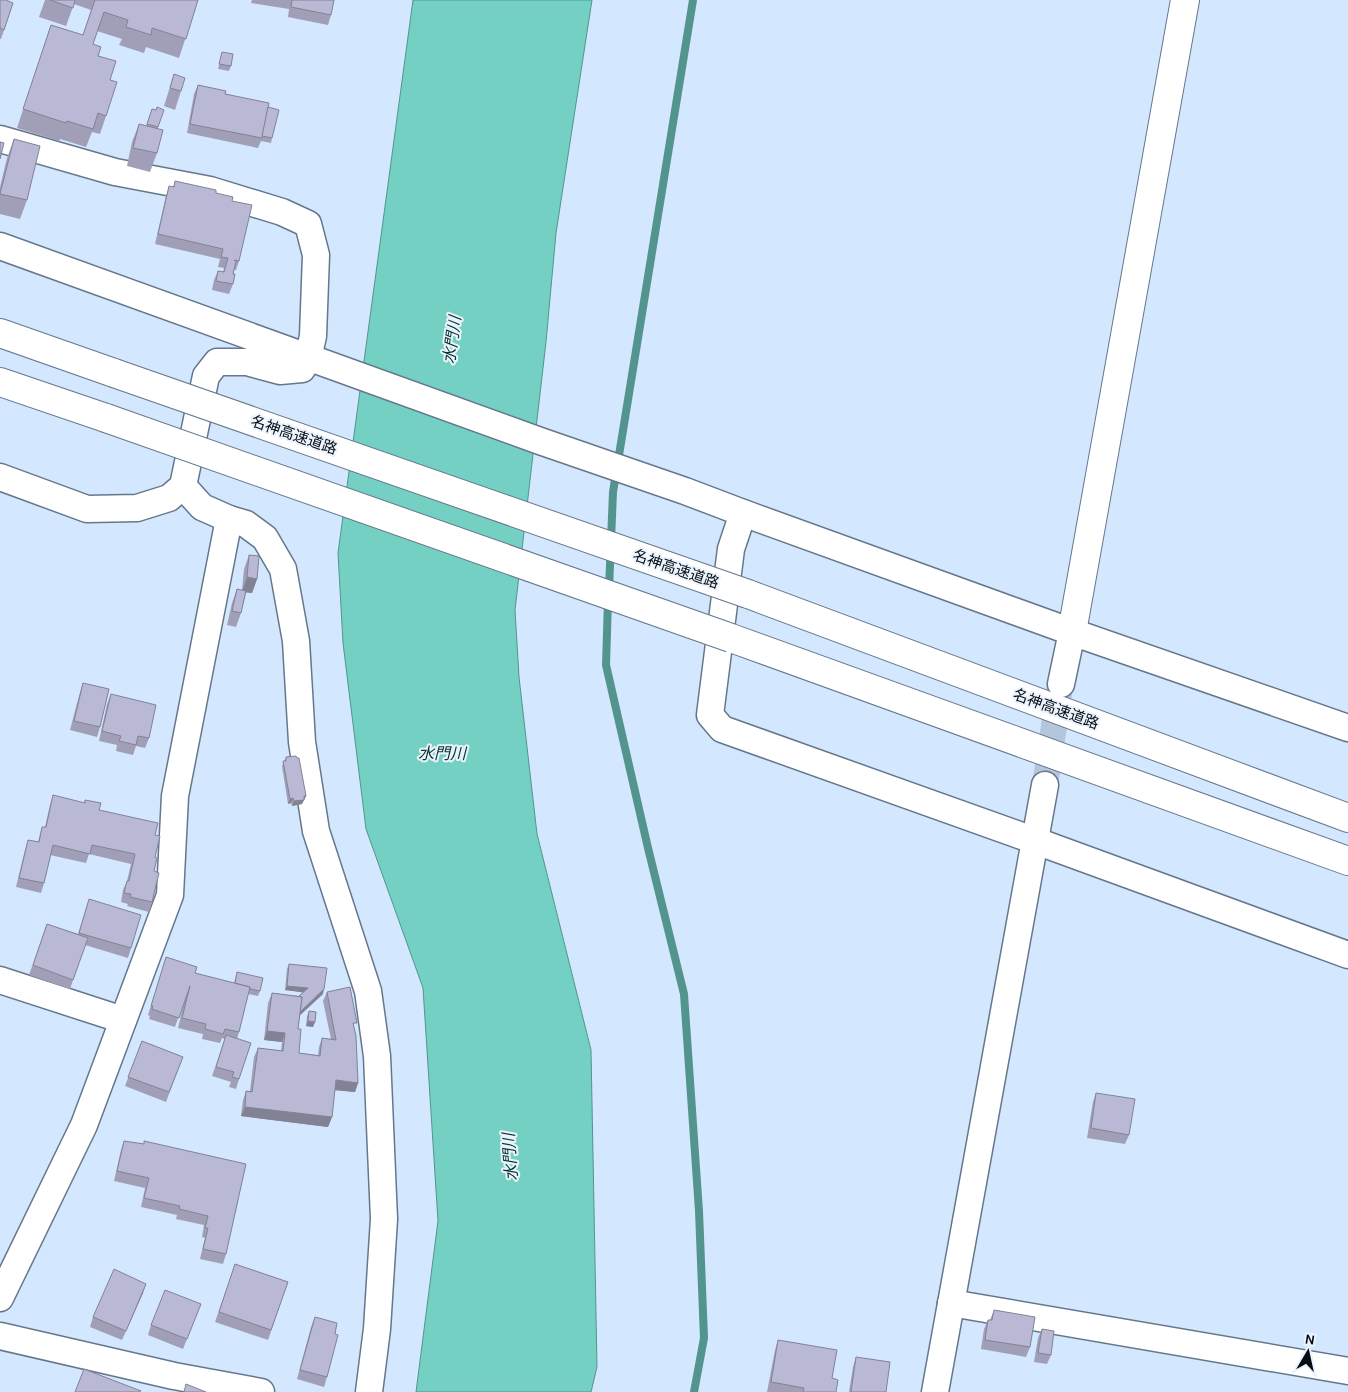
<svg xmlns="http://www.w3.org/2000/svg" width="1348" height="1392" viewBox="0 0 1348 1392" font-family="Karla,'Noto Sans JP',sans-serif">
  <style>
    .water { fill: #74d0c2; stroke: #53958e }
    .lines { fill: none; stroke-linecap: round; stroke-linejoin: round }
    .stream { stroke: #53958e; stroke-width: 8 }
    .minor-tunnel { stroke: #b4c6dc; stroke-width: 26; stroke-dasharray: 26 13; stroke-linecap: butt }
    .minor-casing { stroke: #65778b; stroke-width: 29 }
    .tertiary-casing { stroke: #65778b; stroke-width: 30 }
    .motorway-casing { stroke: #65778b; stroke-width: 30 }
    .minor { stroke: #fff; stroke-width: 26 }
    .tertiary { stroke: #fff; stroke-width: 28 }
    .motorway { stroke: #fff; stroke-width: 28 }
    .motorway-bridge-casing { stroke: #65778b; stroke-width: 30; stroke-linecap: butt }
    .motorway-bridge { stroke: #fff; stroke-width: 28 }
    .wall { fill: #a09fb7 }
    .shaded-wall { fill: #828295 }
    .building { fill: #bab9d5; stroke: #828295 }
    .labels { text-anchor: middle; dominant-baseline: central; stroke-width: 4; stroke-linejoin: round; paint-order: stroke }
    .street-label { font-size: 15px; fill: #060c14; stroke: #ebf3fd }
    .water-label { font-size: 16px; font-style: italic; fill: #06342f; stroke: #ebf3fd }
  </style>
  <rect width="100%" height="100%" fill="#d3e7ff"/>
  <!-- water -->
  <polygon class="water" points="413,0 592,0 556,233 546,342 515,610 519,677 537,834 591,1050 597,1367 591,1392 416,1392 438,1221 423,988 366,829 343,643 338,553"/>
  <g class="lines">
    <!-- stream -->
    <g class="stream">
      <polyline points="609,589 613,492 693,0"/>
      <polyline points="608,600 606,665 648,848 684,994 699,1211 704,1338 694,1392"/>
    </g>
    <!-- minor-tunnel -->
    <polyline class="minor-tunnel" points="1045,785 1060,687"/>
    <defs>
      <g id="minor">
        <polyline points="0,139 115,172 210,190 282,212 308,224 316,255 313,336 308,358 302,369 280,371 247,362 217,362 206,376 183,486 169,498 137,508 87,509 0,477"/>
        <polyline points="0,246 540,441 685,491 743,513 1072,632 1348,728"/>
        <polyline points="743,513 731,549 710,715 722,729 1036,841 1348,955"/>
        <polyline points="229,519 246,524 265,538 283,569 296,641 302,742 316,831 368,991 377,1056 384,1219 377,1329 369,1392"/>
        <polyline points="1061,684 1072,632"/>
        <polyline points="0,980 123,1020"/>
        <polyline points="0,1298 84,1125 170,895 175,796 229,519 202,507 183,486"/>
        <polyline points="951,1303 1348,1371"/>
        <polyline points="0,1336 174,1376 261,1392"/>
        <polyline points="935,1392 1045,785"/>
      </g>
      <polyline id="tertiary" points="1072,632 1185,0"/>
      <g id="motorway">
        <polyline points="0,333 114,373"/>
        <polyline points="0,382 106,418"/>
        <polyline points="748,594 1348,818"/>
        <polyline points="731,638 1348,861"/>
      </g>
    </defs>
    <!-- minor casing -->
    <use href="#minor" class="minor-casing"/>
    <!-- tertiary casing -->
    <use href="#tertiary" class="tertiary-casing"/>
    <!-- motorway casing -->
    <use href="#motorway" class="motorway-casing"/>
    <!-- minor -->
    <use href="#minor" class="minor"/>
    <!-- tertiary -->
    <use href="#tertiary" class="tertiary"/>
    <!-- motorway -->
    <use href="#motorway" class="motorway"/>
    <defs>
      <g id="motorway-bridge">
        <polyline points="114,373 748,594"/>
        <polyline points="106,418 731,638"/>
      </g>
    </defs>
    <!-- motorway-bridge casing -->
    <use href="#motorway-bridge" class="motorway-bridge-casing"/>
    <!-- motorway-bridge -->
    <use href="#motorway-bridge" class="motorway-bridge"/>
  </g>
  <!-- wall -->
  <g class="wall">
    <polygon points="0,0 13,3 1,39 0,39"/>
    <polygon points="45,0 198,0 179,58 146,47 144,53 119,45 122,39 97,31 93,44 110,80 106,116 100,134 92,132 86,147 60,139 59,141 17,128 51,25 83,35 91,10 74,4 66,26 39,17"/>
    <polygon points="252,0 334,0 331,15 328,25 288,17 289,9 251,3"/>
    <polygon points="222,52 231,66 229,71 218,69"/>
    <polygon points="174,74 181,91 175,110 164,106"/>
    <polygon points="198,85 268,107 272,138 271,143 261,141 258,148 187,133 194,94"/>
    <polygon points="152,109 158,127 157,153 150,172 127,166 132,142 139,124 146,126"/>
    <polygon points="14,139 27,200 20,219 0,214 0,187 7,158"/>
    <polygon points="175,181 216,193 232,201 239,261 236,270 234,270 233,284 229,294 212,290 214,280 218,271 223,272 224,268 218,267 220,259 155,244 166,196 169,186 173,187"/>
    <polygon points="249,555 257,579 252,593 246,592 241,613 236,627 227,625 232,603 237,589 242,590 244,569"/>
    <polygon points="83,683 100,727 97,737 70,730 80,692"/>
    <polygon points="111,694 149,738 145,748 136,746 133,755 116,751 117,745 99,741 107,704"/>
    <polygon points="286,757 306,796 302,804 292,806 291,803 288,804 282,766"/>
    <polygon points="53,795 84,803 85,800 99,810 155,835 155,857 154,871 152,902 149,912 127,906 128,904 121,902 123,890 127,881 131,864 89,854 86,863 50,855 44,883 41,893 16,887 25,850 28,840 38,842 42,827 45,827 50,805"/>
    <polygon points="89,899 131,948 128,958 85,945 70,989 29,975 47,924 78,934"/>
    <polygon points="166,957 195,973 234,983 237,972 260,991 258,996 248,994 239,1032 237,1039 239,1079 236,1089 229,1087 231,1082 212,1076 225,1039 222,1038 220,1043 202,1039 203,1034 178,1028 185,998 175,1027 149,1019 150,1016 148,1015"/>
    <polygon points="289,964 323,994 300,1015 298,1029 299,1053 318,1055 319,1047 322,1038 331,1039 323,1001 327,992 354,1029 358,1083 355,1092 335,1090 332,1117 328,1127 241,1116 243,1100 246,1091 250,1091 254,1057 258,1048 281,1051 282,1042 264,1040 268,1003 272,993 299,996 303,992 285,990 287,969"/>
    <polygon points="309,1011 315,1022 313,1027 306,1026 307,1016"/>
    <polygon points="142,1041 183,1057 166,1102 125,1086"/>
    <polygon points="1096,1093 1129,1135 1125,1144 1087,1138 1093,1102"/>
    <polygon points="124,1141 246,1164 226,1254 223,1264 200,1259 205,1238 202,1237 204,1225 176,1219 177,1215 141,1207 145,1188 114,1181 121,1150"/>
    <polygon points="235,1264 288,1282 268,1340 215,1322"/>
    <polygon points="143,1293 122,1340 90,1327 93,1317"/>
    <polygon points="201,1304 183,1349 148,1335 151,1325"/>
    <polygon points="994,1310 1030,1347 1026,1357 981,1349 984,1329 988,1320 990,1320"/>
    <polygon points="315,1317 335,1334 327,1377 324,1387 297,1379 311,1327"/>
    <polygon points="1042,1329 1051,1355 1047,1364 1034,1362 1038,1338"/>
    <polygon points="778,1340 832,1378 836,1392 767,1392 775,1350"/>
    <polygon points="856,1357 886,1392 849,1392 853,1367"/>
  </g>
  <!-- shaded-wall -->
  <g class="shaded-wall">
    <polygon points="247,577 257,579 252,593 242,592"/>
    <polygon points="304,796 306,796 302,804 292,806 294,801"/>
    <polygon points="293,798 291,803 288,804 290,799"/>
    <polygon points="287,986 308,988 307,993 285,990"/>
    <polygon points="324,989 323,994 297,1018 299,1013"/>
    <polygon points="308,1021 315,1022 313,1027 306,1026"/>
    <polygon points="267,1031 285,1033 282,1042 264,1040"/>
    <polygon points="336,1080 358,1083 355,1092 333,1090"/>
    <polygon points="245,1107 332,1117 328,1127 241,1116"/>
    <polygon points="146,1284 143,1293 122,1340 126,1331"/>
  </g>
  <!-- building -->
  <g class="building">
    <polygon points="0,0 6,0 13,3 4,30 0,28"/>
    <polygon points="50,0 75,0 73,8"/>
    <polygon points="95,0 198,0 186,39 152,28 151,35 126,27 128,20 104,12 93,44 101,47 98,56 116,61 110,80 117,82 106,116 98,113 93,129 67,121 66,123 23,109 51,25 83,35"/>
    <polygon points="292,0 334,0 331,15 291,7"/>
    <polygon points="222,52 233,54 231,66 219,64"/>
    <polygon points="174,74 185,78 181,91 170,88"/>
    <polygon points="198,85 226,91 225,94 269,103 262,138 190,124"/>
    <polygon points="157,107 164,110 158,127 147,124 152,109 156,110"/>
    <polygon points="268,107 279,110 272,138 262,136"/>
    <polygon points="139,124 163,130 157,153 133,148"/>
    <polygon points="14,139 40,146 27,200 0,194"/>
    <polygon points="0,142 4,143 0,159"/>
    <polygon points="175,181 216,190 216,193 233,197 232,201 252,205 239,261 234,260 236,261 233,274 235,274 233,284 216,281 218,271 224,272 228,258 221,257 223,249 158,234 169,186 174,187"/>
    <polygon points="249,555 259,556 257,579 247,577"/>
    <polygon points="237,589 246,591 241,613 232,611"/>
    <polygon points="83,683 109,689 100,727 74,721"/>
    <polygon points="111,694 156,705 149,738 138,736 136,745 119,741 121,736 102,731"/>
    <polygon points="296,756 297,758 299,758 306,796 304,796 304,800 294,801 293,798 290,799 283,761 286,761 286,757"/>
    <polygon points="53,795 85,803 85,800 101,803 99,810 158,823 155,835 160,836 155,857 157,858 154,871 159,873 152,902 130,897 131,894 124,893 127,881 129,881 135,854 92,845 90,854 53,845 44,883 19,878 28,840 39,842 42,827 46,827"/>
    <polygon points="89,899 141,915 131,948 79,933"/>
    <polygon points="47,924 88,938 73,980 33,965"/>
    <polygon points="166,957 197,967 195,973 250,987 239,1032 225,1029 223,1034 205,1029 206,1024 182,1018 190,986 179,1018 152,1009 153,1006 151,1006"/>
    <polygon points="289,964 327,968 324,989 300,1012 302,997 299,996 308,988 287,986"/>
    <polygon points="237,972 263,978 260,991 250,989 250,987 235,983"/>
    <polygon points="350,987 357,1023 353,1023 356,1036 358,1083 336,1080 332,1117 245,1107 246,1091 252,1092 258,1048 283,1051 285,1033 267,1031 272,993 302,997 298,1029 301,1029 299,1053 320,1056 322,1038 336,1040 327,992"/>
    <polygon points="309,1011 316,1012 315,1022 308,1021"/>
    <polygon points="226,1035 251,1043 239,1079 232,1077 234,1072 216,1067"/>
    <polygon points="142,1041 183,1057 169,1092 128,1077"/>
    <polygon points="1096,1093 1135,1099 1129,1135 1091,1128"/>
    <polygon points="124,1141 144,1144 144,1141 246,1164 226,1254 203,1249 208,1228 205,1228 208,1216 179,1209 180,1206 144,1198 149,1178 117,1171"/>
    <polygon points="235,1264 288,1282 271,1330 219,1312"/>
    <polygon points="114,1269 146,1284 126,1331 93,1317"/>
    <polygon points="165,1290 201,1304 187,1339 151,1325"/>
    <polygon points="994,1310 1035,1317 1030,1347 985,1340 988,1320 992,1320"/>
    <polygon points="315,1317 337,1323 335,1334 338,1335 327,1377 300,1370"/>
    <polygon points="1042,1329 1054,1331 1051,1355 1038,1353"/>
    <polygon points="778,1340 837,1350 832,1378 838,1380 836,1392 803,1392 804,1388 771,1382"/>
    <polygon points="856,1357 890,1362 886,1392 851,1392"/>
    <polygon points="84,1369 141,1391 140,1392 75,1392"/>
    <polygon points="186,1384 206,1392 184,1392"/>
  </g>
  <g class="labels">
    <!-- street labels -->
    <g class="street-label">
      <text transform="translate(294 435) rotate(19)">名神高速道路</text>
      <text transform="translate(676 569) rotate(19)">名神高速道路</text>
      <text transform="translate(1056 709) rotate(20)">名神高速道路</text>
    </g>
    <!-- water labels -->
    <g class="water-label">
      <text transform="translate(452 340) rotate(-82)">水門川</text>
      <text x="442" y="753">水門川</text>
      <text transform="translate(510 1157) rotate(-94)">水門川</text>
    </g>
  </g>
  <!-- north arrow -->
  <g transform="translate(1308 1352) rotate(9)" stroke="#ebf3fd" stroke-width="4" paint-order="stroke">
  <path d="M0-4L9 19L0 12L-9 19Z" fill="#060c14"/>
  <text y="-8" font-size="14" font-weight="bold" text-anchor="middle" fill="#060c14">N</text>
  </g>
</svg>
